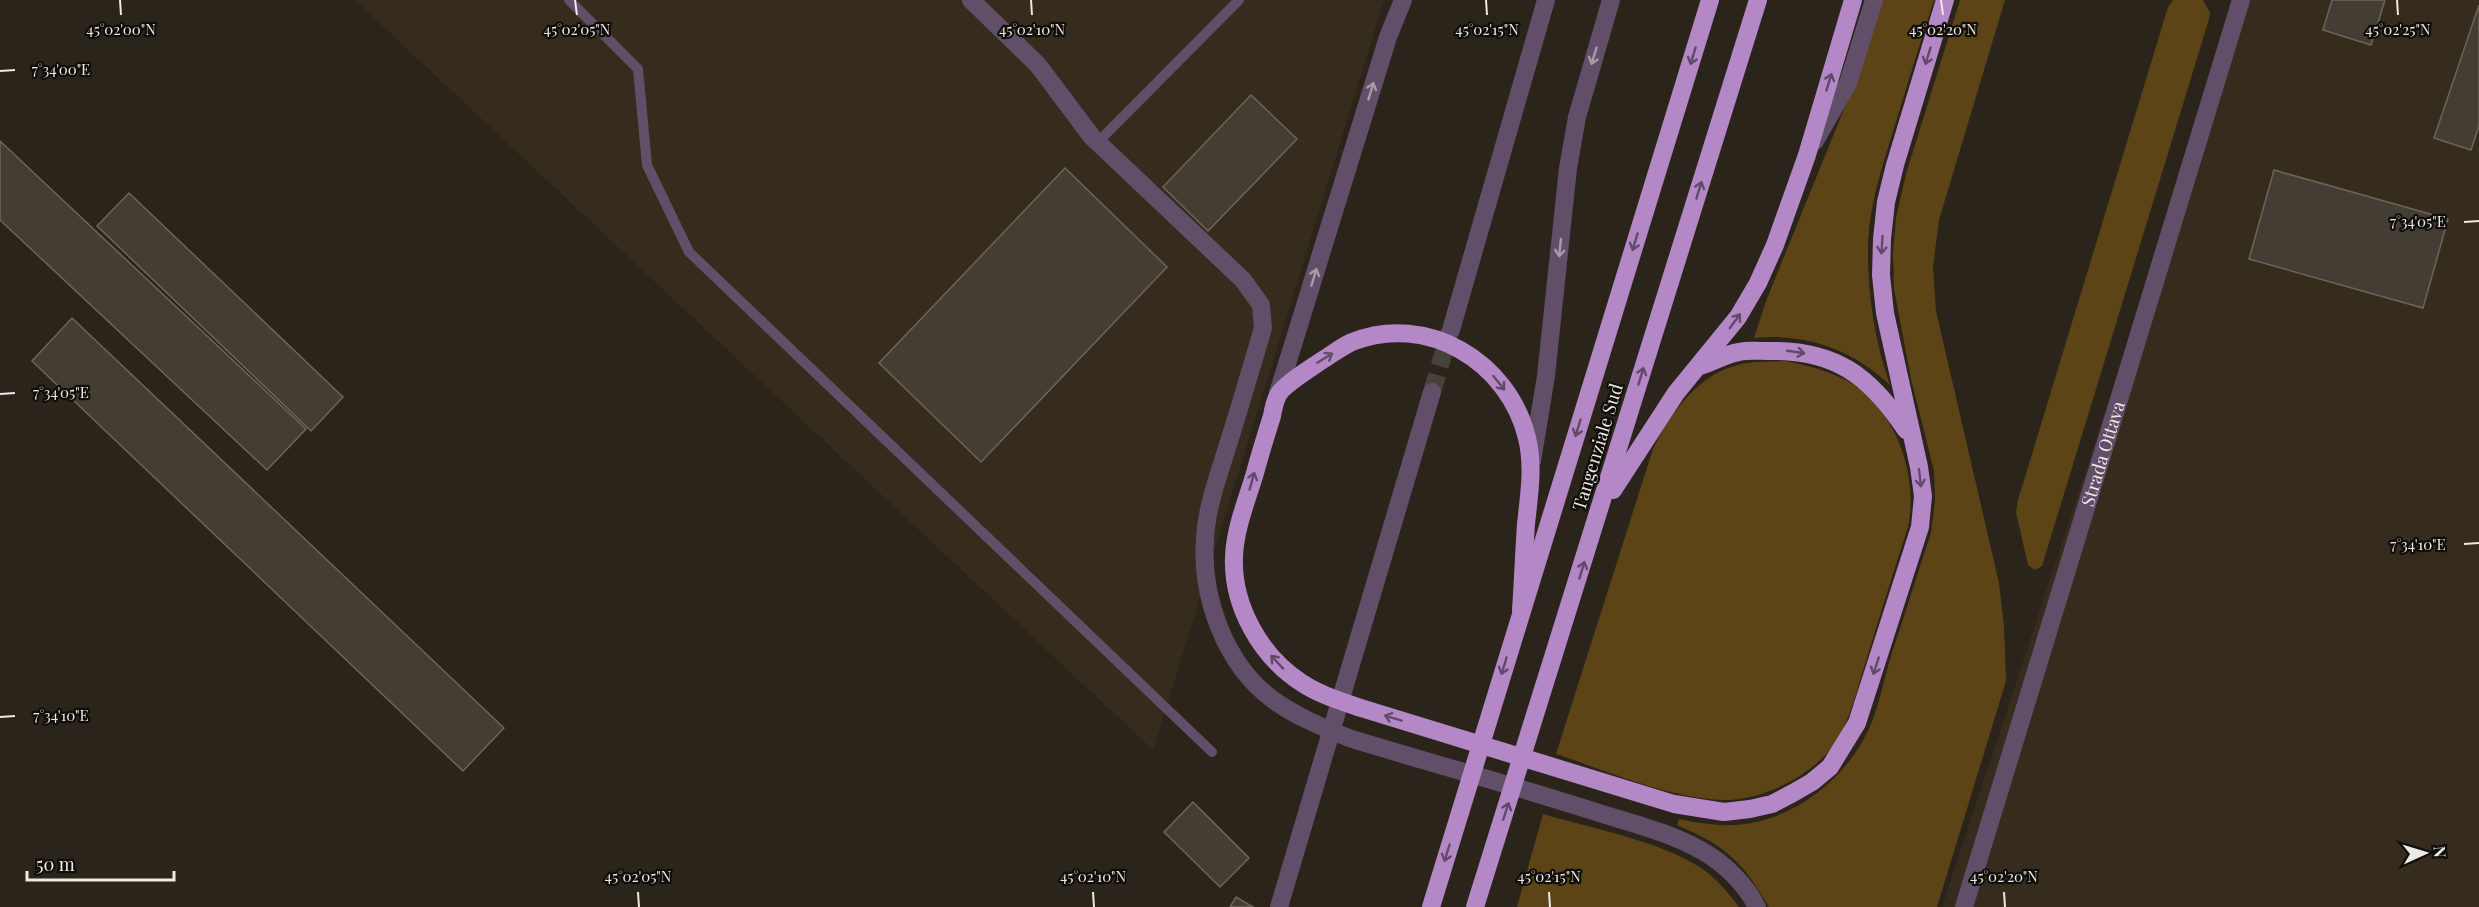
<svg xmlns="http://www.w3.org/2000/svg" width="2479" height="907" viewBox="0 0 2479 907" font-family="'Playfair Display',serif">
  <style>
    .built { fill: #352c1e }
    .green { fill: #5d4417 }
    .building { fill: #433d34; stroke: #6b655a; stroke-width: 1.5 }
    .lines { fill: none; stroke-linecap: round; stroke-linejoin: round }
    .minor-tunnel { stroke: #474239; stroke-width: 18; stroke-dasharray: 18 9; stroke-linecap: butt }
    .service { stroke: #614f69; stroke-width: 10 }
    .minor { stroke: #614f69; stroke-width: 18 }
    .motorway { stroke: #b487c7; stroke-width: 18 }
    .oneway { stroke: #a79ca6 }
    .oneway2 { stroke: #624a68 }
    .ticks { fill: none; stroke: #ede9e3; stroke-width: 2 }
    .labels { text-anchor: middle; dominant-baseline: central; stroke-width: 4.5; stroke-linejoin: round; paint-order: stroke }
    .street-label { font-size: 18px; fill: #ede9e3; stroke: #100e0a }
    .ticks-label { font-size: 15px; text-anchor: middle; fill: #ede9e3; stroke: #100e0a; stroke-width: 4.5; stroke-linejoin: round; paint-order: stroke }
  </style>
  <rect width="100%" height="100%" fill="#2a241b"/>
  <!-- built -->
  <g class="built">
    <polygon points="355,0 1384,0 1153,750"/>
    <polygon points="2243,0 2479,0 2479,907 1942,907 2239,6"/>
  </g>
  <!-- green -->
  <g class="green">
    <path d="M1879,0H1934C1921,41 1908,81 1896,122C1884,161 1870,201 1868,242C1867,290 1874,340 1890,385C1852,349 1806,333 1754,338L1766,301L1853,87Z"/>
    <path d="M1960,0H2005L1939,220L1933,267L1936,311L1999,583L2004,626L2006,681L1937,907H1769C1742,861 1726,846 1677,825L1679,819C1692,822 1706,824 1719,825C1781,829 1840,787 1867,733C1878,711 1883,683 1890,659C1904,617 1917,575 1931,533L1935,501L1934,471L1911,379L1894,289L1893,252L1896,218L1906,174Z"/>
    <polygon points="2173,0 2203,0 2210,13 2209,19 2042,566 2035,570 2028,565 2016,512 2018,500 2168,7"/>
    <path d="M1785,361C1806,365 1826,370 1846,380C1895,407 1919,474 1908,527C1894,571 1880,614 1867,658C1857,689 1850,725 1829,751C1805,779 1761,800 1724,800C1671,799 1607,771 1556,754L1653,449C1671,413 1699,372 1742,364C1756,361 1771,362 1785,361Z"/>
    <path d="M1543,814C1590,828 1670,843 1708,873C1720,883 1730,895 1739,907H1517Z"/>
  </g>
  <!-- building -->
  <g class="building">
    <polygon points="2332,0 2385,0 2371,45 2323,30"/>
    <polygon points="2479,5 2479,126 2471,150 2434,138"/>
    <polygon points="1251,95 1297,139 1208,231 1163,187"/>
    <polygon points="0,141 306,429 267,470 0,220"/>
    <polygon points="1065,168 1167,267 981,462 879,363"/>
    <polygon points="2274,170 2448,219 2423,308 2249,259"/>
    <polygon points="129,193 343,397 311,431 97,226"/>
    <polygon points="72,318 504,728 463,771 32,361"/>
    <polygon points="1193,802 1249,858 1220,887 1164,832"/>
    <polygon points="1236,897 1253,907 1230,907"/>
  </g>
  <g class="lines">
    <!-- minor-tunnel -->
    <polyline class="minor-tunnel" points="1432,392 1450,331"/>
    <!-- service -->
    <g class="service">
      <polyline points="569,0 638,69 647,165 689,252 1212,752"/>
      <polyline points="1098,142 1239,0"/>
    </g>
    <!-- minor -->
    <g class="minor">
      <path d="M971,0L1038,65L1092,137L1243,280L1261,305L1263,328C1251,369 1239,410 1226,451C1217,480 1206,510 1205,540C1201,597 1225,664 1272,699C1295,716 1322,727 1349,738C1430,763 1512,785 1593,811C1630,823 1670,832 1704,852C1725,864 1746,885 1757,907"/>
      <polyline points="1815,141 1848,83 1874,0"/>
      <polyline points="1451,330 1546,0"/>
      <polyline points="1278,393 1388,37 1403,0"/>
      <polyline points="1532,461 1546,376 1568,168 1577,117 1611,0"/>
      <polyline points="1279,907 1432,392"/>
      <path id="s1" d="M1964,907L2241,0"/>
    </g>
    <!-- motorway -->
    <g class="motorway">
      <path d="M1700,366C1713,362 1726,354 1739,352C1748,350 1758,351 1767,351C1835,349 1870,376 1906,430"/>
      <polyline points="1613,490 1676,393 1738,317 1758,283 1775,245 1807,155 1853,0"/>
      <path d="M1521,610C1523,582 1524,553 1526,524C1529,496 1534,466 1527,438C1509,362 1427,312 1352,342C1341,347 1331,355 1321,361C1311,368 1283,385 1278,395C1275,401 1273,410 1272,416C1266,435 1260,454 1255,473C1247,500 1235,528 1234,557C1232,606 1261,657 1302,683C1320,695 1341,701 1361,708L1674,804L1724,812L1750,809L1772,804L1793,793L1812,782L1830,767L1857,723L1920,527L1923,496L1919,467L1885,313L1881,275L1882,239L1886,202L1895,165L1945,0"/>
      <polyline points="1431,907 1710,0"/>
      <polyline points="1475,907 1758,0"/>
    </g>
  </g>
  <!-- one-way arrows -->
  <defs><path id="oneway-shaft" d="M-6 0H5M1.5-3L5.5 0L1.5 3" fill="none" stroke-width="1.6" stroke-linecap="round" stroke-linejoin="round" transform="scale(1.5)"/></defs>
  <g class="oneway">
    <use href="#oneway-shaft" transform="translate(1594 56) rotate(107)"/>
    <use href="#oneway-shaft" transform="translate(1371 91) rotate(-73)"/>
    <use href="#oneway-shaft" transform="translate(1560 248) rotate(96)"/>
    <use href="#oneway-shaft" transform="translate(1314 277) rotate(-73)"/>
  </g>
  <g class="oneway2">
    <use href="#oneway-shaft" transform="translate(1693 56) rotate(107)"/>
    <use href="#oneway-shaft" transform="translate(1928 56) rotate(107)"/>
    <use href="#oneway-shaft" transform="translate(1829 82) rotate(-73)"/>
    <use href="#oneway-shaft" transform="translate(1699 190) rotate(-73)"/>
    <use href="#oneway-shaft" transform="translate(1635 242) rotate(107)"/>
    <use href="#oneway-shaft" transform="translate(1882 245) rotate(93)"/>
    <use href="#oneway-shaft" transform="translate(1735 321) rotate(-54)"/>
    <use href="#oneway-shaft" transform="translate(1796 352) rotate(8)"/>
    <use href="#oneway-shaft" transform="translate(1325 358) rotate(-32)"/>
    <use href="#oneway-shaft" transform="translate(1641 376) rotate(-73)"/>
    <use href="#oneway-shaft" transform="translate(1499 383) rotate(51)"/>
    <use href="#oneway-shaft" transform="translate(1578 428) rotate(107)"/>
    <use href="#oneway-shaft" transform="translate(1920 478) rotate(83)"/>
    <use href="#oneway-shaft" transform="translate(1252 481) rotate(-74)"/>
    <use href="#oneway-shaft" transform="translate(1582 570) rotate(-73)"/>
    <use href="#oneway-shaft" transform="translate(1277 662) rotate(-133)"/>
    <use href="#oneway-shaft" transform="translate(1504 666) rotate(107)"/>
    <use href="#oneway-shaft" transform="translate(1876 666) rotate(108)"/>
    <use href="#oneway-shaft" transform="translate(1393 718) rotate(-163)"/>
    <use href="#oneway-shaft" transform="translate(1506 811) rotate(-72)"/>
    <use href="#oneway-shaft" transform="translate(1447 853) rotate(107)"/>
  </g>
  <!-- ticks -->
  <path class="ticks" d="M120,0L121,15M575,0L577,15M1031,0L1032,15M1486,0L1487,15M1941,0L1943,15M2397,0L2398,15M0,71L15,70M2464,222L2479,221M0,394L15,393M2464,544L2479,543M0,717L15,716M638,892L639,907M1093,892L1094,907M1549,892L1550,907M2004,892L2005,907"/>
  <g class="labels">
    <!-- street labels -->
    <g class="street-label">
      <text transform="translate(1597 447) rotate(-73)">Tangenziale Sud</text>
      <text stroke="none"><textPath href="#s1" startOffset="474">Strada Ottava</textPath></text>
    </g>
  </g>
  <g class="ticks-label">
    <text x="121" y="35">45°02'00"N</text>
    <text x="577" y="35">45°02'05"N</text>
    <text x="1032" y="35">45°02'10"N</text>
    <text x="1487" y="35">45°02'15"N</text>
    <text x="1943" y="35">45°02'20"N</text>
    <text x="2398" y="35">45°02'25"N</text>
    <text x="61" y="75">7°34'00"E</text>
    <text x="2418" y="227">7°34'05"E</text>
    <text x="61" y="398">7°34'05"E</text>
    <text x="2418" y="550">7°34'10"E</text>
    <text x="61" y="721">7°34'10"E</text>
    <text x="638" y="882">45°02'05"N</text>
    <text x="1093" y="882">45°02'10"N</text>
    <text x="1549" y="882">45°02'15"N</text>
    <text x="2004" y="882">45°02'20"N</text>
  </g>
  <!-- north arrow -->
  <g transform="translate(2425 853) rotate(86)" stroke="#100e0a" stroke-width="4.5" paint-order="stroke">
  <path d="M0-4.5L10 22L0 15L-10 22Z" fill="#ede9e3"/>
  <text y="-9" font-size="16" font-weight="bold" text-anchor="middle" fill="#ede9e3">N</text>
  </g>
  <!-- scale -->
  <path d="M27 871v9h147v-9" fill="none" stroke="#ede9e3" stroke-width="3"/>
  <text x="36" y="871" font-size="18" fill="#ede9e3" stroke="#100e0a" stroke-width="4.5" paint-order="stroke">50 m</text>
</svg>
